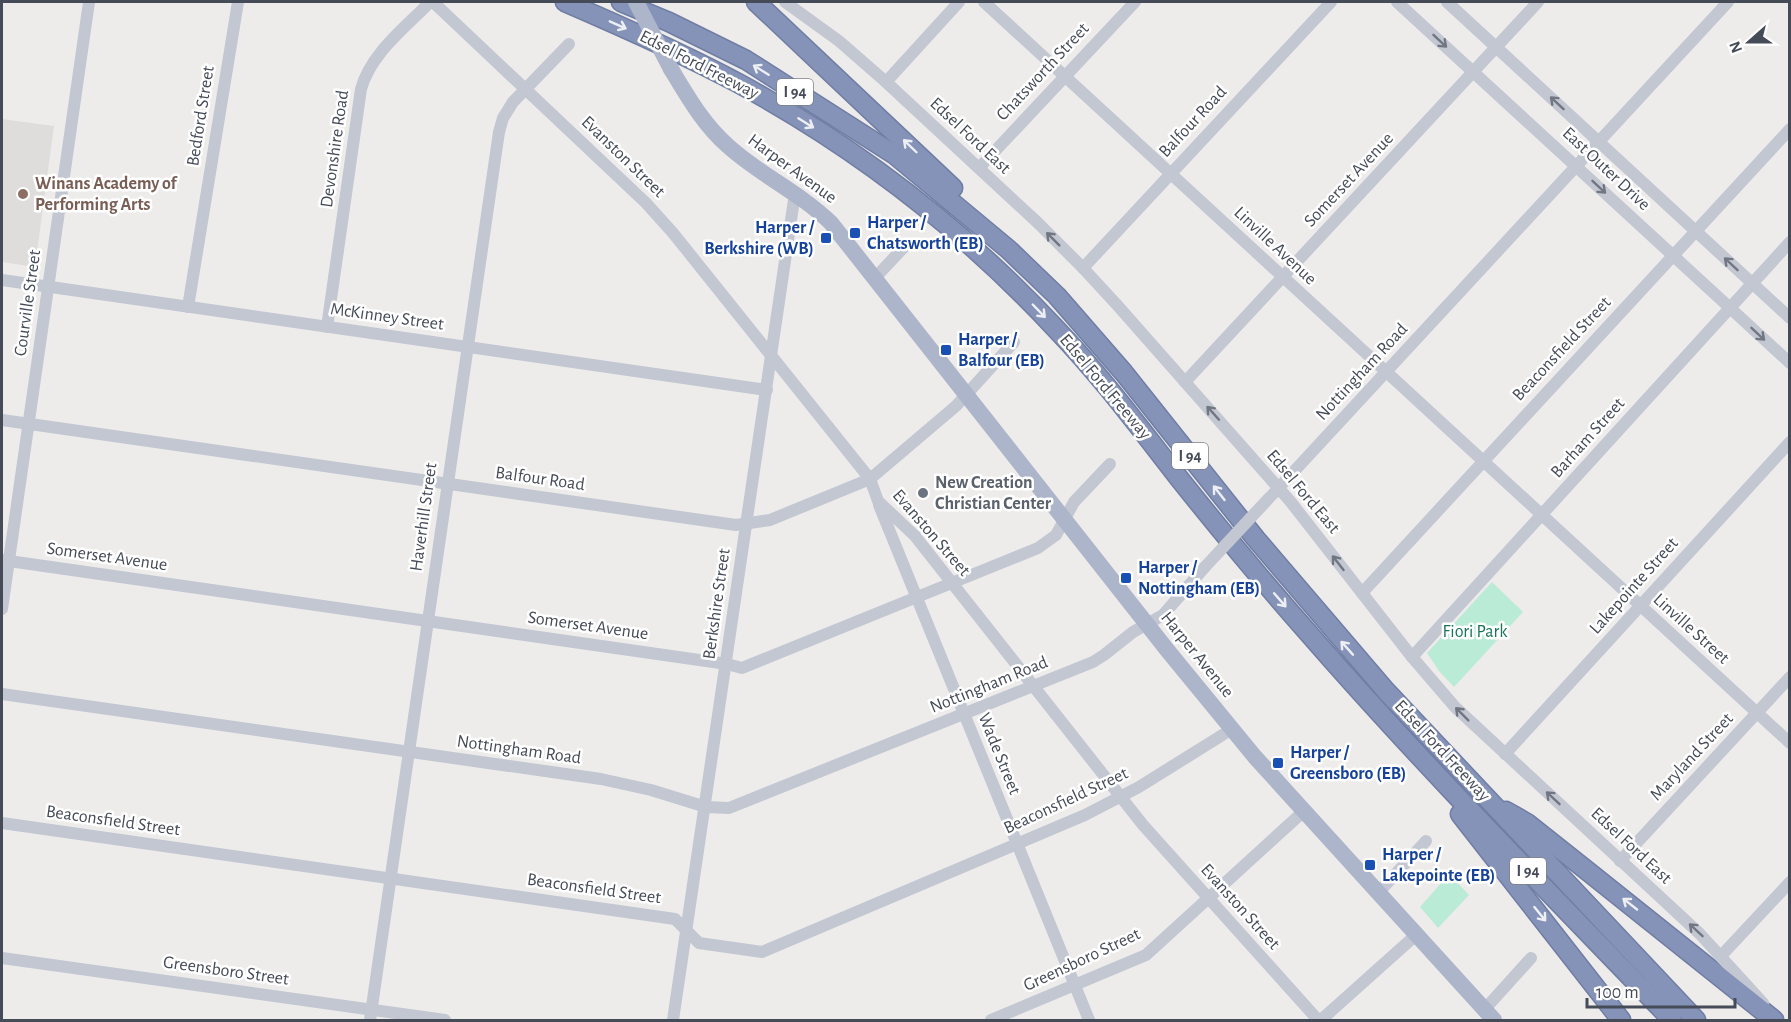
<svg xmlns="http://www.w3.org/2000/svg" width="1791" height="1022" viewBox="0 0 1791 1022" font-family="'Alegreya Sans',sans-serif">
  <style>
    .education { fill: #dfdddc }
    .green { fill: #baebd7 }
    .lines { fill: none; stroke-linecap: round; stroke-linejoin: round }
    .highway-casing { stroke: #707ea4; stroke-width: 21 }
    .minor { stroke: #c2c7d2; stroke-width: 12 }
    .major { stroke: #acb5c9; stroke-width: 16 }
    .highway { stroke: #8593b8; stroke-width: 18 }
    .minor-bridge { stroke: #c2c7d2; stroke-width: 12 }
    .major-bridge { stroke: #acb5c9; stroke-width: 16 }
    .oneway { stroke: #edeff4 }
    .oneway2 { stroke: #717682 }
    .education-dot { fill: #8d6e63; stroke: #fff; stroke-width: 2 }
    .transit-dot { fill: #1a4fb4; stroke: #fff; stroke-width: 2 }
    .worship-dot { fill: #6b7280; stroke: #fff; stroke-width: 2 }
    .labels { text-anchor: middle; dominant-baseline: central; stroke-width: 5; stroke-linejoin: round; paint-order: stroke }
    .shield { fill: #fff; stroke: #7d8189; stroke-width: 1.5 }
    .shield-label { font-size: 16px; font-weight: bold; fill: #454b57 }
    .street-label { font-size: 18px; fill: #454b57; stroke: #fff }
    .education-label { font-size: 18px; font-weight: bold; fill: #785e54; stroke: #fff; text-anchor: start }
    .transit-label { font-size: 18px; font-weight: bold; fill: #164399; stroke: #fff; text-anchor: start }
    .worship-label { font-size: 18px; font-weight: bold; fill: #5b616d; stroke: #fff; text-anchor: start }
    .park-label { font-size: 18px; fill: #1a7459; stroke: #fff }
  </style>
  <rect width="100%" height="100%" fill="#eeeceb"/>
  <!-- education -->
  <polygon class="education" points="2,119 54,126 35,267 2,262"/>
  <!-- green -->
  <g class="green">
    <polygon points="1492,582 1523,612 1454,687 1439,671 1427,653"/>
    <polygon points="1449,874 1469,895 1438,928 1420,907"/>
  </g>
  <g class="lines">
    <defs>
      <g id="highway">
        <path d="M565,2C623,27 682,53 738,83C856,147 965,231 1057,330C1101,376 1139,427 1178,477C1221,531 1265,584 1311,636C1426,768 1550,893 1672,1020"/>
        <polyline points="621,2 669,22 746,60 895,155 1008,249 1057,296 1124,373 1256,539 1386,691 1696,1020"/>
        <polyline points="756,2 953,188"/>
        <polyline points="1506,811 1527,823 1590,873 1774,1020"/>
        <polyline points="1460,814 1621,1020"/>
      </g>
    </defs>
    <!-- highway casing -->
    <use href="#highway" class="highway-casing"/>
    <!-- minor -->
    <g class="minor">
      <polyline points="433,2 646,203 673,233 870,479 878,501 915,536 1143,825 1318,1020"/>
      <polyline points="785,2 839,41 886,82 1038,223 1083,268 1118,306 1290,501 1412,657 1455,707 1700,934 1763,1003"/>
      <polyline points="984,2 1790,743"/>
      <polyline points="1397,2 1790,363"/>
      <polyline points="1447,2 1790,318"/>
      <polyline points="886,82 959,2"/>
      <polyline points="979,168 1135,2"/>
      <polyline points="1083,268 1331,2"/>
      <polyline points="875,278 904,247"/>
      <polyline points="2,280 767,390"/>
      <polyline points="188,307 238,2"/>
      <path d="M327,327L361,89C371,53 405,28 430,2"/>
      <polyline points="1185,382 1538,2"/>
      <polyline points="2,420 736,525 770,520 870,479 956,406 1014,342"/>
      <polyline points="1273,494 1728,2"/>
      <polyline points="879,505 1089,1020"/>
      <polyline points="2,560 727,664 742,668 1038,548 1056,535 1074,502 1110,464"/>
      <polyline points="1362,593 1790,129"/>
      <polyline points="2,609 89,2"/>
      <polyline points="1412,657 1790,242"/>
      <polyline points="2,694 601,779 651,790 706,807 729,808 1093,662 1104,655 1133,632 1163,615 1204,568"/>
      <polyline points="1505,754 1790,442"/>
      <polyline points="2,823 675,919 699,943 762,952 1085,815 1139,787 1232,729"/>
      <polyline points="1620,861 1790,677"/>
      <polyline points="1378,893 1426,841"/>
      <polyline points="1721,956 1790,882"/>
      <polyline points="2,958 445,1020"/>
      <polyline points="1484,1010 1531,958"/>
      <polyline points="370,1020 499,132 503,118 513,102 569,44"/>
      <polyline points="673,1020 795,193"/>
      <polyline points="991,1020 1146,955 1304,811"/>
      <polyline points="1321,1020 1416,935"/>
    </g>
    <!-- major -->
    <path class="major" d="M671,69C688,97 703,124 728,146C760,175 799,192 831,223L1168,651L1255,757L1494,1020"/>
    <!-- highway -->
    <use href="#highway" class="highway"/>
    <!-- minor-bridge -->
    <polyline class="minor-bridge" points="1204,568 1270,497"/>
    <!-- major-bridge -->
    <polyline class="major-bridge" points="636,2 671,69"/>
  </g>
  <!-- one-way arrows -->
  <defs><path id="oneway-shaft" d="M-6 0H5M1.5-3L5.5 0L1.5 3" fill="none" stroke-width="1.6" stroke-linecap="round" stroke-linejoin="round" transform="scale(1.5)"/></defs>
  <g class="oneway">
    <use href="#oneway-shaft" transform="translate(618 25) rotate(24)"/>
    <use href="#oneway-shaft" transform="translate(761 70) rotate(-148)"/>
    <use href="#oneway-shaft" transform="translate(806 123) rotate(32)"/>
    <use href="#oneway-shaft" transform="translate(910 146) rotate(-136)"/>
    <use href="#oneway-shaft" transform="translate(1039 311) rotate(46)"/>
    <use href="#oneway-shaft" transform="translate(1219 493) rotate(-128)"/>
    <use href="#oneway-shaft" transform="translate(1280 600) rotate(49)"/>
    <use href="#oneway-shaft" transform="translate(1347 648) rotate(-132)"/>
    <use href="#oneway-shaft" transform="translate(1630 904) rotate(-142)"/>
    <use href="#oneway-shaft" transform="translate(1540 914) rotate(51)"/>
  </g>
  <g class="oneway2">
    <use href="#oneway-shaft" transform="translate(1440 41) rotate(43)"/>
    <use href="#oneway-shaft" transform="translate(1557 103) rotate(-137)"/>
    <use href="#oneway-shaft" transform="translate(1599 187) rotate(43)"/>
    <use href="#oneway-shaft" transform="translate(1053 239) rotate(-135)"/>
    <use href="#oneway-shaft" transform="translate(1731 264) rotate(-137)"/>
    <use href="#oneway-shaft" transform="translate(1758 334) rotate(43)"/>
    <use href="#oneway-shaft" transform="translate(1213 413) rotate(-132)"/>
    <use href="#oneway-shaft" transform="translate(1338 563) rotate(-128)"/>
    <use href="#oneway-shaft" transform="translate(1462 714) rotate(-135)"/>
    <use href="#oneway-shaft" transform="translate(1553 798) rotate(-137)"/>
    <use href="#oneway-shaft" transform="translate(1696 930) rotate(-137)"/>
  </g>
  <!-- markers -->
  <circle class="education-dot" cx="23" cy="194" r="6"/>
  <g class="transit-dot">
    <rect x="849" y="227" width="12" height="12" rx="3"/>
    <rect x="820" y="232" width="12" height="12" rx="3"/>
    <rect x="940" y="344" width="12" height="12" rx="3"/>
    <rect x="1120" y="572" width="12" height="12" rx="3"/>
    <rect x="1272" y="757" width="12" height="12" rx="3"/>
    <rect x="1364" y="859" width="12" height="12" rx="3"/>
  </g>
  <circle class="worship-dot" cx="923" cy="493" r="6"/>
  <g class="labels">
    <!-- shield labels -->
    <g class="shield">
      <rect x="777" y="79" width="36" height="26" rx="4.5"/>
      <rect x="1172" y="443" width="36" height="26" rx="4.5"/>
      <rect x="1510" y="858" width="36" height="26" rx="4.5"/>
    </g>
    <g class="shield-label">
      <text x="795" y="92">I 94</text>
      <text x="1190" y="456">I 94</text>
      <text x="1528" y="871">I 94</text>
    </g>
    <!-- street labels -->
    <g class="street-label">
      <text transform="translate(699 65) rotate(27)">Edsel Ford Freeway</text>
      <text transform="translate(1043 72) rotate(-47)">Chatsworth Street</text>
      <text transform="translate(201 116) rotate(-81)">Bedford Street</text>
      <text transform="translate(1193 122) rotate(-47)">Balfour Road</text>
      <text transform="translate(970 136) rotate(43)">Edsel Ford East</text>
      <text transform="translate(335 149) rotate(-82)">Devonshire Road</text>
      <text transform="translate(623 157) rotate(44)">Evanston Street</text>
      <text transform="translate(792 169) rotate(36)">Harper Avenue</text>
      <text transform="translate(1606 169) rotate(43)">East Outer Drive</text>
      <text transform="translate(1349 180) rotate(-47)">Somerset Avenue</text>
      <text transform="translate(1275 246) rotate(43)">Linville Avenue</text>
      <text transform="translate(28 303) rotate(-82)">Courville Street</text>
      <text transform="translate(387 317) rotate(8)">McKinney Street</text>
      <text transform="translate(1562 349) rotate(-47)">Beaconsfield Street</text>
      <text transform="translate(1362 372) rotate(-47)">Nottingham Road</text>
      <text transform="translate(1105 387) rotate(50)">Edsel Ford Freeway</text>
      <text transform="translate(1588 438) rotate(-48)">Barham Street</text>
      <text transform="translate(540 479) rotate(8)">Balfour Road</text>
      <text transform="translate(1303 492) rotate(50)">Edsel Ford East</text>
      <text transform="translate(424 517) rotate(-82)">Haverhill Street</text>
      <text transform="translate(931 533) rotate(49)">Evanston Street</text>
      <text transform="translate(107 557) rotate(8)">Somerset Avenue</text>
      <text transform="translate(1634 586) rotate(-48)">Lakepointe Street</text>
      <text transform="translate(717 604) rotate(-82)">Berkshire Street</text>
      <text transform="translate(588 626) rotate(8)">Somerset Avenue</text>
      <text transform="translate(1691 629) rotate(42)">Linville Street</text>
      <text transform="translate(1197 655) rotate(51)">Harper Avenue</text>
      <text transform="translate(989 685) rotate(-22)">Nottingham Road</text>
      <text transform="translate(519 750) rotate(8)">Nottingham Road</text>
      <text transform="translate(1442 751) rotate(47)">Edsel Ford Freeway</text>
      <text transform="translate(999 754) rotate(68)">Wade Street</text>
      <text transform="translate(1692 757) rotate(-47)">Maryland Street</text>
      <text transform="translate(1066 801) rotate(-25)">Beaconsfield Street</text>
      <text transform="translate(113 821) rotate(8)">Beaconsfield Street</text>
      <text transform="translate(1631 846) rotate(43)">Edsel Ford East</text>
      <text transform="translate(594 889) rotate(8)">Beaconsfield Street</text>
      <text transform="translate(1240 907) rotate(48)">Evanston Street</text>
      <text transform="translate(1082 960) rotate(-25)">Greensboro Street</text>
      <text transform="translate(226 971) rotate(8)">Greensboro Street</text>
    </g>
    <!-- education labels -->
    <g class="education-label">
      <text x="35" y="184">Winans Academy of<tspan x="35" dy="21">Performing Arts</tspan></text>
    </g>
    <!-- transit labels -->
    <g class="transit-label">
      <text x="867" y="223">Harper /<tspan x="867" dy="21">Chatsworth (EB)</tspan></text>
      <text x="814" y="228" text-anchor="end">Harper /<tspan x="814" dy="21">Berkshire (WB)</tspan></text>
      <text x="958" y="340">Harper /<tspan x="958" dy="21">Balfour (EB)</tspan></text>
      <text x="1138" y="568">Harper /<tspan x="1138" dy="21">Nottingham (EB)</tspan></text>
      <text x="1290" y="753">Harper /<tspan x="1290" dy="21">Greensboro (EB)</tspan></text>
      <text x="1382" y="855">Harper /<tspan x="1382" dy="21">Lakepointe (EB)</tspan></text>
    </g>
    <!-- worship labels -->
    <g class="worship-label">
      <text x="935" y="483">New Creation<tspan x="935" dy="21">Christian Center</tspan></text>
    </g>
    <!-- park labels -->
    <g class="park-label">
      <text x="1475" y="632">Fiori Park</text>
    </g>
  </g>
  <!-- border -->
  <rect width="1791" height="1022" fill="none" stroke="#454b57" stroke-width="6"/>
  <!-- north arrow -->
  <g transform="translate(1749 42) rotate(249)" stroke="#ffffff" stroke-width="4.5" paint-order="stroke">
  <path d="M0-4.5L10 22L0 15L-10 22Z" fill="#454b57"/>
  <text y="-9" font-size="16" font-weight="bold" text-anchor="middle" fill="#454b57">N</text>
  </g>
  <!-- scale -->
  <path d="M1587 998v9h148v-9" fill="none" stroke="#454b57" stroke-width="3"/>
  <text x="1596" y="998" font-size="18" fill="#454b57" stroke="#ffffff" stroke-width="4.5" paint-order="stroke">100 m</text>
</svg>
